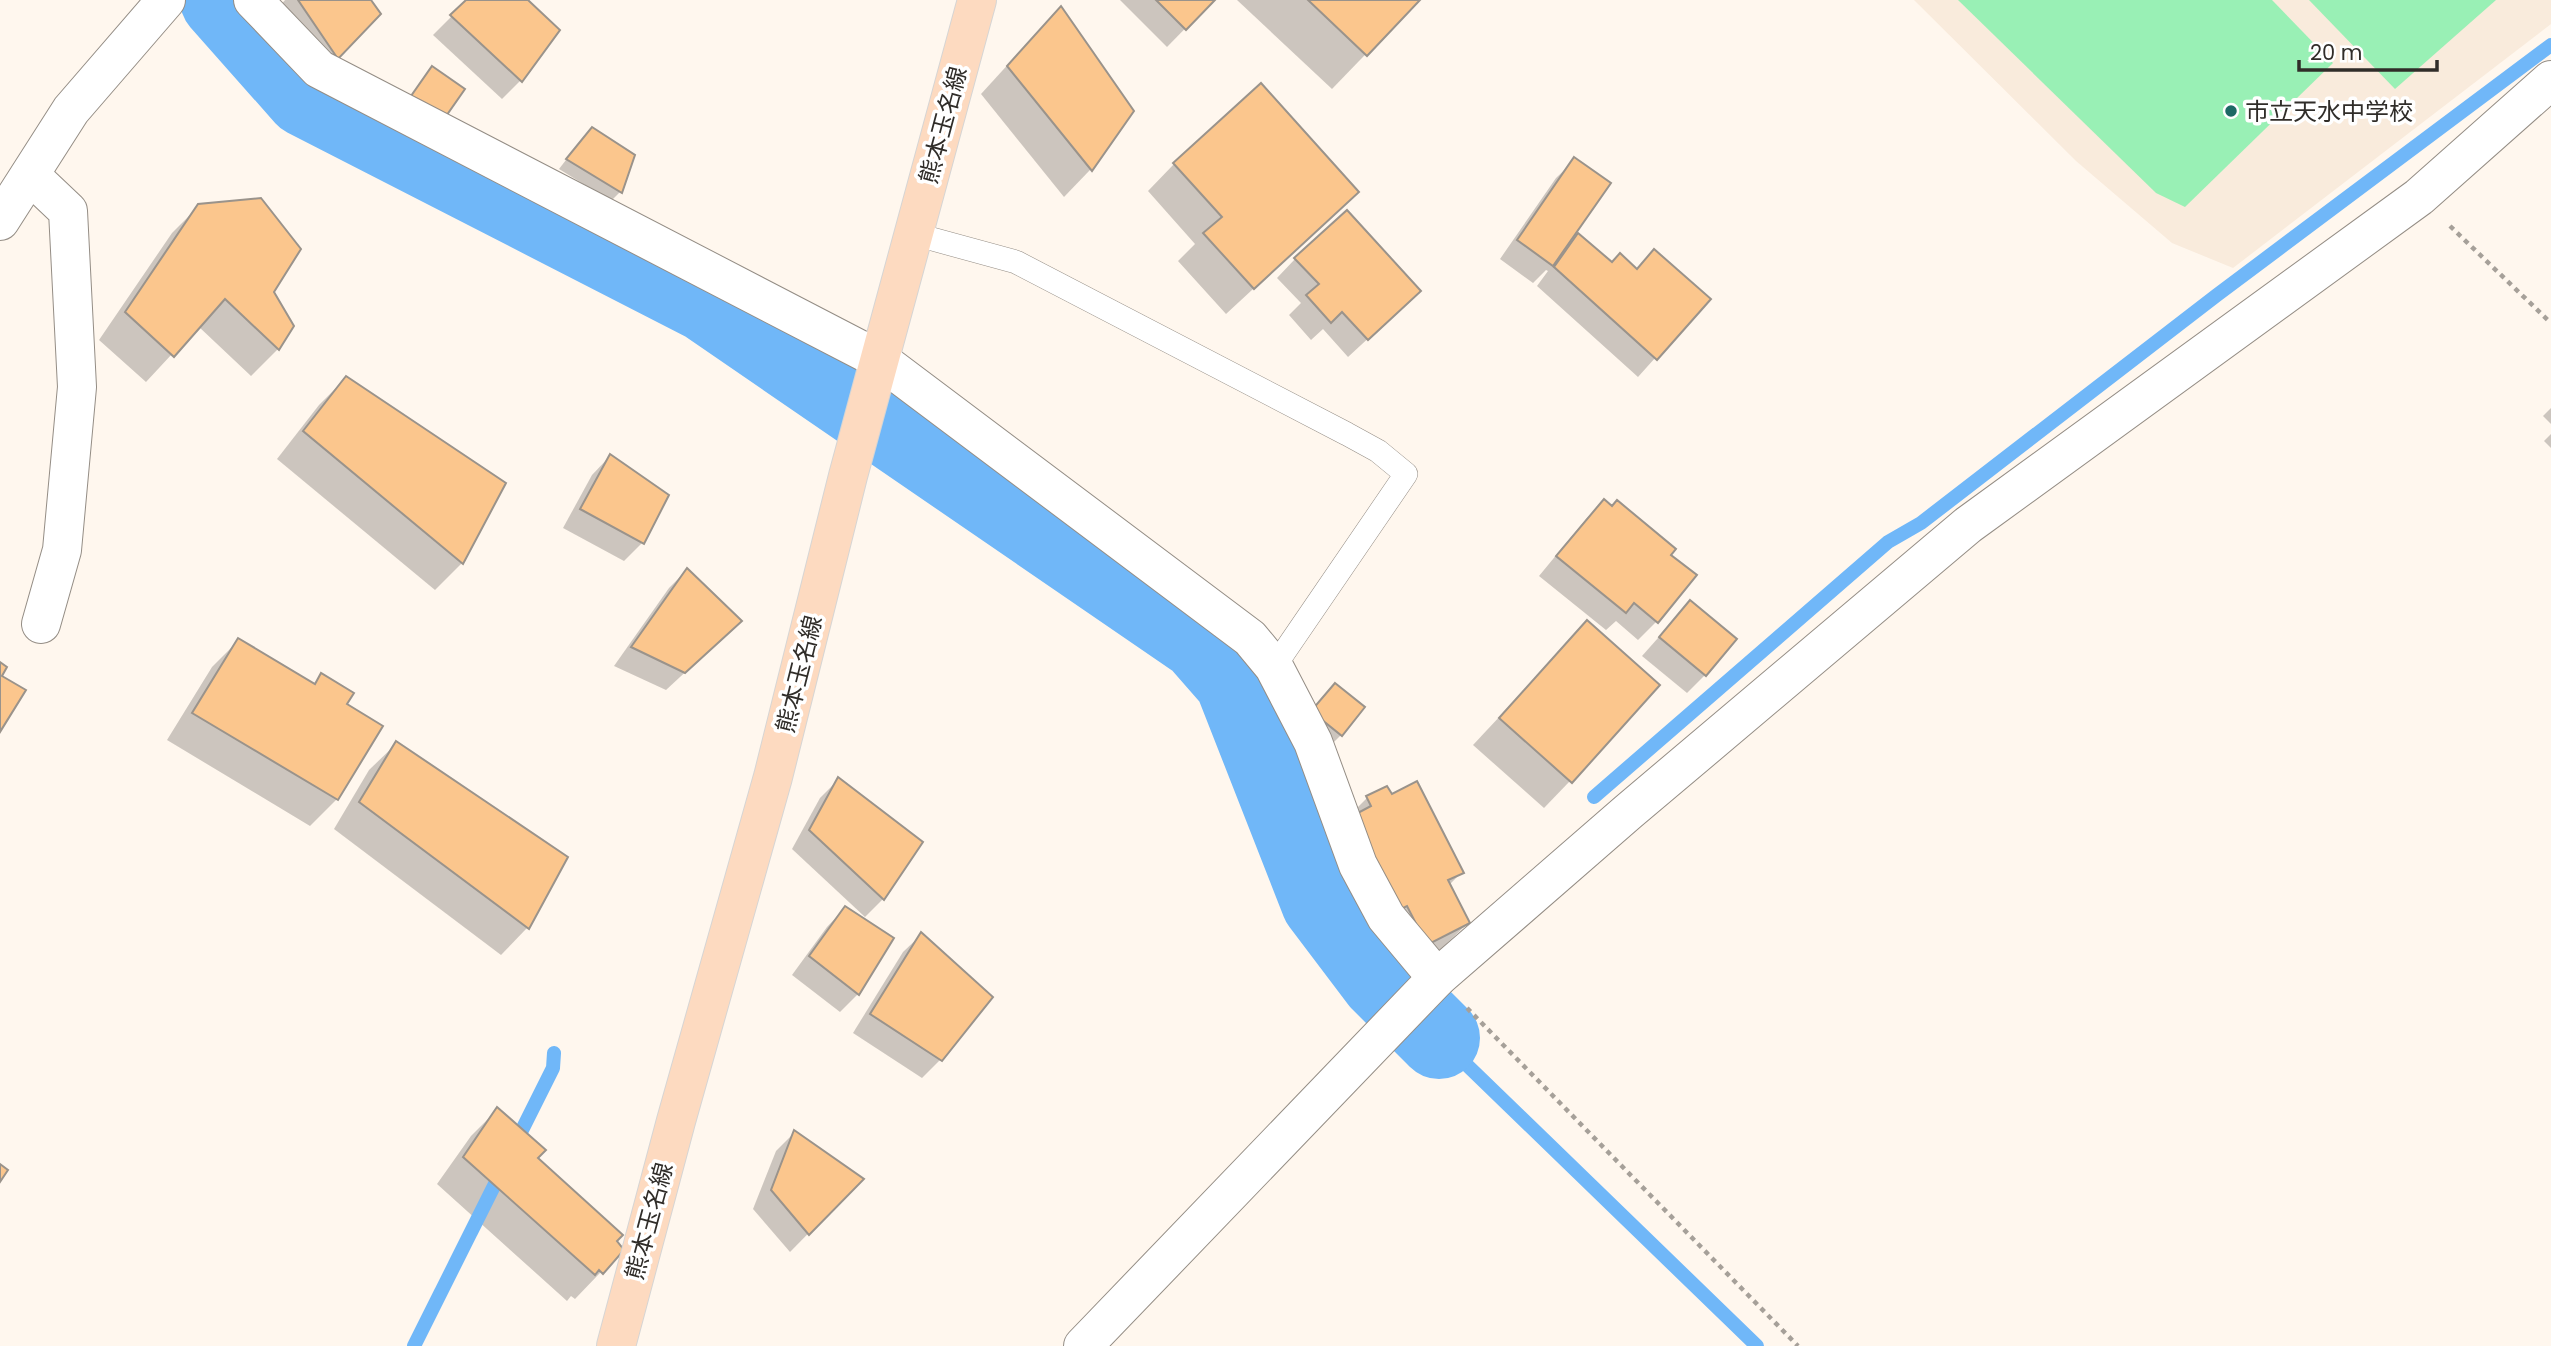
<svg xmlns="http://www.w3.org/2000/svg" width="2551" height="1346" viewBox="0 0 2551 1346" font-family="Poppins,'Noto Sans JP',sans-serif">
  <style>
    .built { fill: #f9ebdc }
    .green { fill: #99f0b5 }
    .shadow { fill: #0003 }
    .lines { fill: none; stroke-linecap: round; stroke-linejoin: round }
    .stream { stroke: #70b7f8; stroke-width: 14 }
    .river { stroke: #70b7f8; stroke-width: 82 }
    .building { fill: #fbc68d; stroke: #9a938b; stroke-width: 2 }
    .lane-casing { stroke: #948d85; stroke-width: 24 }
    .street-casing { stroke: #948d85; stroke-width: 40 }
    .primary-casing { stroke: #d6d5d4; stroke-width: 40 }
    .path { stroke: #a6a099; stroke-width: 4.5; stroke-dasharray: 5 5; stroke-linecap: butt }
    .lane { stroke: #fff; stroke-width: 23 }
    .street { stroke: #fff; stroke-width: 38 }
    .primary { stroke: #fddac0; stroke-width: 38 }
    .poi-dot { fill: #1d6965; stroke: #fff; stroke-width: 2.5 }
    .labels { text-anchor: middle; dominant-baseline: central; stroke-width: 7; stroke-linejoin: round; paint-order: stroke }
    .poi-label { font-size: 24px; fill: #302d29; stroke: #fff; text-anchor: start }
    .street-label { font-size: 24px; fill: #302d29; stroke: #fff }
  </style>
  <rect width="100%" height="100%" fill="#fff7ee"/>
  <!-- built -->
  <polygon class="built" points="1914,0 2551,0 2551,24 2233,268 2172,243 2076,161"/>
  <!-- green -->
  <g class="green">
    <polygon points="1958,0 2272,0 2333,63 2185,207 2156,193"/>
    <polygon points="2309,0 2496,0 2395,89"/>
  </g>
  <!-- shadow -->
  <g class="shadow">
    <polygon points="285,0 369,0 337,58 319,76 275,12"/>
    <polygon points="468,0 525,0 558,30 520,81 502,99 433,35"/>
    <polygon points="1120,0 1213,0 1167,47"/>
    <polygon points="1237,0 1418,0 1332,89"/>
    <polygon points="1035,35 1132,111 1090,170 1064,197 981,94"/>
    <polygon points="583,138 633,156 620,192 611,201 559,169"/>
    <polygon points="1575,160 1564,247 1565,249 1578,235 1611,264 1636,270 1654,251 1708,299 1638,377 1537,286 1548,271 1546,270 1533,283 1500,259 1556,178"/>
    <polygon points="1174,164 1330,218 1226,314 1178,261 1195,244 1148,191"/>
    <polygon points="199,206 272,292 292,326 278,349 251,376 198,326 146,382 99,340 172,233"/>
    <polygon points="1295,259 1400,309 1348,357 1323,329 1311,340 1289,315 1301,303 1277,278"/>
    <polygon points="346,378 462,563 435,590 277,459 319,405"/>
    <polygon points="2551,408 2551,424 2543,416"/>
    <polygon points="2551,434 2551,448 2544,441"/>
    <polygon points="610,456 642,543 624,561 563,528 592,475"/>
    <polygon points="1604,501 1668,555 1657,621 1638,640 1616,621 1606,630 1539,576 1586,519"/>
    <polygon points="687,570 721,639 666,690 614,666 669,588"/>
    <polygon points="1690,602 1705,675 1687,693 1642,656"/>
    <polygon points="1588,622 1570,781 1544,808 1473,745"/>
    <polygon points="239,640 312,685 322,676 344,705 381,727 337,799 310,826 167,740 212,667"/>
    <polygon points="1326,694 1341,735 1332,744 1304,721"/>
    <polygon points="396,744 566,858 527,928 501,955 334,829 369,770"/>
    <polygon points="838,780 883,899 865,917 792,849 820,798"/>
    <polygon points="1367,798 1461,873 1449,885 1468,923 1441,949 1400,970 1380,931 1369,937 1356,911 1359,909 1328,843 1342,829 1340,825"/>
    <polygon points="845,908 891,938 858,994 840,1012 792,975 827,927"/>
    <polygon points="922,934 941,1059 922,1078 853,1033 903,952"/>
    <polygon points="498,1109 536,1158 622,1250 575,1299 571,1296 567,1301 437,1184 471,1136"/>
    <polygon points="794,1133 861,1180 790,1252 753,1209 776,1151"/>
  </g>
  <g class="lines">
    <!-- stream -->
    <g class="stream">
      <polyline points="1594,797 1888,542 1921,523 2217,295 2551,45"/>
      <polyline points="1439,1038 1757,1346"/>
      <polyline points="515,1144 553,1068 554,1053"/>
      <polyline points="414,1346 503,1168"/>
    </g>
    <!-- river -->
    <polyline class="river" points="221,0 306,96 706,301 1200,640 1235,680 1322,902 1381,980 1439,1038"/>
  </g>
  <!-- building -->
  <g class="building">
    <polygon points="298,0 371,0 381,14 338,59"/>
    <polygon points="466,0 528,0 560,30 522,82 450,15"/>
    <polygon points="1156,0 1215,0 1186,30"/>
    <polygon points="1308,0 1420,0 1367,56"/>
    <polygon points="1061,6 1134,111 1092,171 1007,66"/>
    <polygon points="432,66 465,89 444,119 411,96"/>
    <polygon points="1261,83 1359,192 1254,289 1203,233 1222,217 1173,163"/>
    <polygon points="592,127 635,155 622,193 566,159"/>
    <polygon points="1574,157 1611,183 1553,266 1517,240"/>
    <polygon points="261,198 301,249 274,292 294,326 279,350 225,299 174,357 125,312 198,204"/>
    <polygon points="1347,210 1421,291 1368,340 1342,312 1331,323 1306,295 1319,284 1294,258"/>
    <polygon points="1578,233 1612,262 1620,253 1637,269 1654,249 1711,299 1657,360 1554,267"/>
    <polygon points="346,376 506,483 463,564 303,431"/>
    <polygon points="610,454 669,495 644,544 580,509"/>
    <polygon points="1604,499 1612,506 1617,500 1676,549 1671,555 1697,575 1658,623 1634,603 1626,613 1556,556"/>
    <polygon points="687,568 742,621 685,673 631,647"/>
    <polygon points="1690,600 1737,639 1706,676 1659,637"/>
    <polygon points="1587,620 1660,685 1572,783 1499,718"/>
    <polygon points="238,638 315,684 321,673 354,693 347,704 383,726 338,800 192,713"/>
    <polygon points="0,662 7,667 2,676 26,690 0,732"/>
    <polygon points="1335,683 1365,707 1342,736 1311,711"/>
    <polygon points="396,741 568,857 529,929 359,802"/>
    <polygon points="838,777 923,842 884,900 809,830"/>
    <polygon points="1417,781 1464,873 1448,880 1470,923 1427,945 1407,906 1397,911 1354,815 1371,806 1366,796 1387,786 1392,794"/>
    <polygon points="845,906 894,938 859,995 809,956"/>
    <polygon points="921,932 993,997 942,1061 870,1014"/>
    <polygon points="497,1107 546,1150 538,1158 623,1235 617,1241 624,1250 603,1274 599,1270 595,1275 463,1157"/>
    <polygon points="794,1130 864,1179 809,1235 771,1190"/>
    <polygon points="0,1164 8,1170 0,1182"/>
  </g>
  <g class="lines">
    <defs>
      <polyline id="lane" points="914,234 1016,262 1347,434 1378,451 1406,474 1274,667"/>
      <g id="street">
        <polyline points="253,0 319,69 880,360 1250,638 1274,667 1313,742 1358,865 1386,917 1437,978"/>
        <polyline points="30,175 68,211 77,387 62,550 41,624"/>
        <polyline points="0,221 71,110 166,0"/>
        <polyline points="1083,1346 1437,978 1628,812 1968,525 2419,197 2551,80"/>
      </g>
      <polyline id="primary" points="616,1346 676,1121 773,777 848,476 977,0"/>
    </defs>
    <!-- lane casing -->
    <use href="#lane" class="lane-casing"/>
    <!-- street casing -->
    <use href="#street" class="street-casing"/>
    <!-- primary casing -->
    <use href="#primary" class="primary-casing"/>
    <!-- path -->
    <g class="path">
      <polyline points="2450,226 2551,323"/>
      <polyline points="1467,1008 1798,1346"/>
    </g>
    <!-- lane -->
    <use href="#lane" class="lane"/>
    <!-- street -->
    <use href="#street" class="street"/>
    <!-- primary -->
    <use href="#primary" class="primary"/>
  </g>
  <!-- markers -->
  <circle class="poi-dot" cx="2231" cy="111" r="7"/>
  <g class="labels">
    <!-- poi labels -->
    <g class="poi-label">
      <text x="2245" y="111">市立天水中学校</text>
    </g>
    <!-- street labels -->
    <g class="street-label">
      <text transform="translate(943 125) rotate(-75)">熊本玉名線</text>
      <text transform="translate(799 674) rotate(-76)">熊本玉名線</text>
      <text transform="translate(649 1221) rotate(-75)">熊本玉名線</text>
    </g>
  </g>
  <!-- scale -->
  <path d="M2299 60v10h138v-10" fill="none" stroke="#302d29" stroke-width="3.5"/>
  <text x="2310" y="60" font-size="21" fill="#302d29" stroke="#ffffff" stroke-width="5" paint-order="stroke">20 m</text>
</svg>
